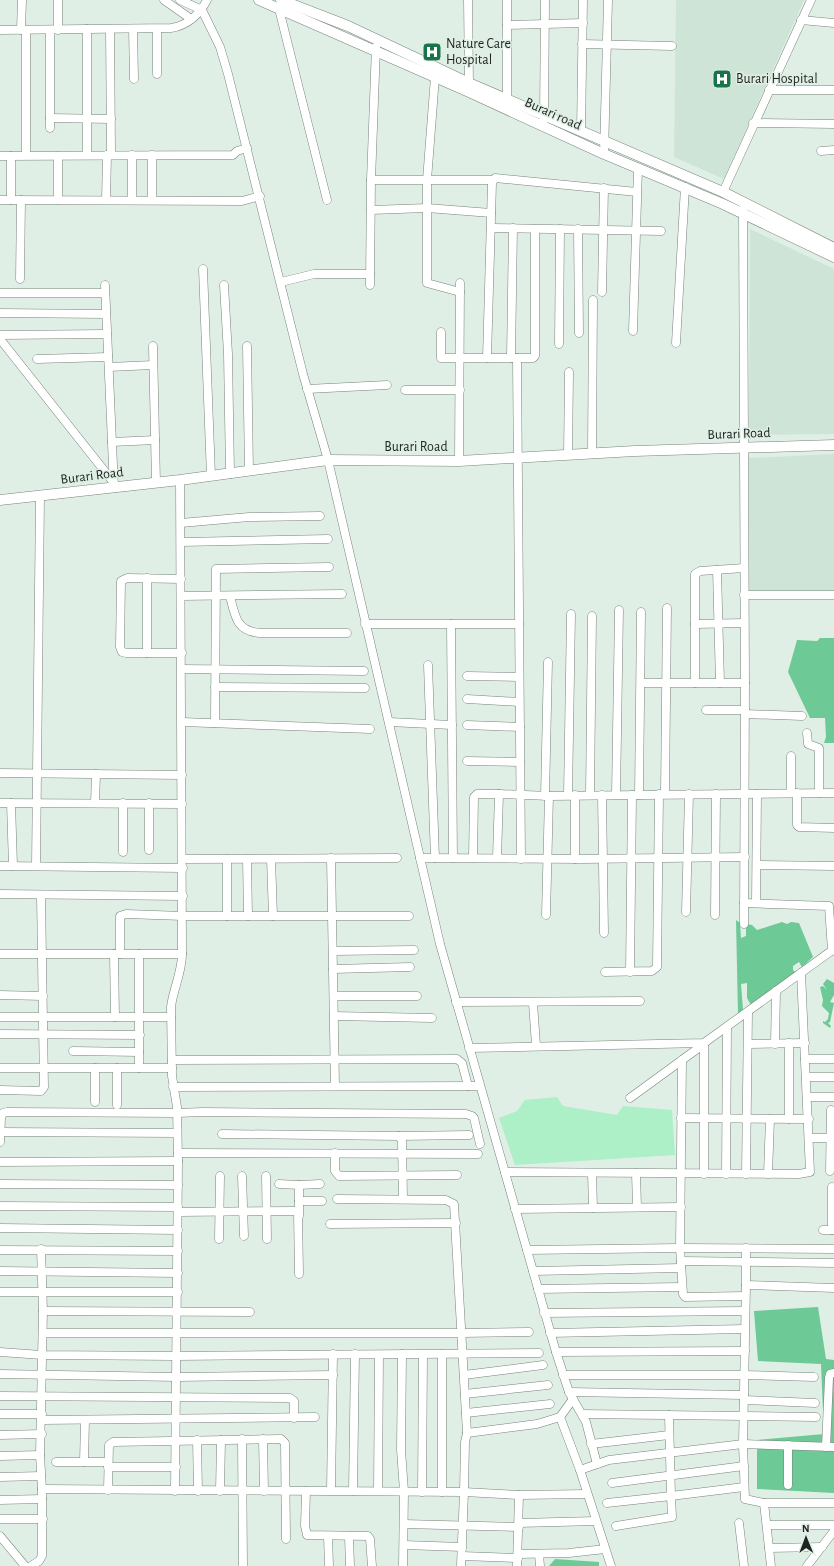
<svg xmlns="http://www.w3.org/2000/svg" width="834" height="1566" viewBox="0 0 834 1566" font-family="'Alegreya Sans',sans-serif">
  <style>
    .built { fill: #cee4d6 }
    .green { fill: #adefc7 }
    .water { fill: #6dc995 }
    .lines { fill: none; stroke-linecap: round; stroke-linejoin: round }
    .minor-casing { stroke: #77847b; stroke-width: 9 }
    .major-casing { stroke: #77847b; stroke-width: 11 }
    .minor { stroke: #fff; stroke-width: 8 }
    .major { stroke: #fff; stroke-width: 10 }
    .labels { text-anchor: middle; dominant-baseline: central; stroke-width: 3; stroke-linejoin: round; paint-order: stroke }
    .poi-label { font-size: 14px; fill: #1e2420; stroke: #e0efe5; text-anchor: start }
    .street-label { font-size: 14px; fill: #1e2420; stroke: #e0efe5 }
  </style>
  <rect width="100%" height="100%" fill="#e0efe5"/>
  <!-- built -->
  <g class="built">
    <polygon points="676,0 804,0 724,179 674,157"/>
    <polygon points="750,229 834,269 834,434 749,435"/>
    <polygon points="834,454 834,592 748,591 749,458"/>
  </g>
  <!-- green -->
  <polygon class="green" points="557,1097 563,1106 617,1115 623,1106 672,1110 675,1155 515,1165 499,1118 517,1111 525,1100"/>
  <!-- water -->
  <g class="water">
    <polygon points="820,638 834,638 834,743 824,743 826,737 825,718 810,718 788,672 797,640 817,641"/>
    <polygon points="736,920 740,923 741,938 746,936 746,924 752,925 757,930 782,922 787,924 791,922 799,923 813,957 802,967 799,962 793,966 793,970 795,972 751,1005 747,998 747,983 741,984 743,1010 738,1015"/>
    <polygon points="827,979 834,983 834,995 830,1002 834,1003 830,1022 828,1023 831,1026 830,1028 823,1023 823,1021 825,1022 828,1019 829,1013 822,1006 823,1000 820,987 823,986 827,990 823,984"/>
    <polygon points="818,1307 826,1359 834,1360 834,1493 757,1489 757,1440 824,1434 821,1364 758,1361 754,1311"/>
    <polygon points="555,1559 599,1562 599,1566 549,1566"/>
  </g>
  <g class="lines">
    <defs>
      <g id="minor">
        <polyline points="58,0 58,30"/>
        <polyline points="164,0 191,19"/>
        <polyline points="180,0 202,10 220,47 228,74 303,374 328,460 440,944 556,1352 569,1392 586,1422 597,1464"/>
        <polyline points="468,0 469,83"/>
        <polyline points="279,9 327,200"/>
        <polyline points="801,20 834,23"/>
        <polyline points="507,25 583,23"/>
        <polyline points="110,29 111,151"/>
        <polyline points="133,29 134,79"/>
        <polyline points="157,29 157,74"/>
        <path d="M0,30L171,28C187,26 200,14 207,0"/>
        <polyline points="21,30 22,0"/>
        <polyline points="582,44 672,46"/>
        <polyline points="435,77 427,180 427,283 460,292"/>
        <polyline points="769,90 834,90"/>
        <polyline points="507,99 507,0"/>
        <polyline points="50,118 111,119"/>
        <polyline points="544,120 545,0"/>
        <polyline points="753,123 834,124"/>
        <polyline points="50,128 50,30"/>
        <polyline points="581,131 583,0"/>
        <polyline points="26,151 26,30"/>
        <polyline points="87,151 87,29"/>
        <polyline points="821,151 834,150"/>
        <polyline points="604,154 608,0"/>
        <polyline points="0,156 233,155 237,151 247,148"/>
        <polyline points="58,156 58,200"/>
        <polyline points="371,180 493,180"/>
        <polyline points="723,192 811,0"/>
        <polyline points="0,200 242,201 260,196"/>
        <polyline points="11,200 11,156"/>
        <polyline points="106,200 107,155"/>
        <polyline points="132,200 132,155"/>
        <polyline points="152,200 152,155"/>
        <polyline points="743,209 745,683 744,924"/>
        <polyline points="371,210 427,208 491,213"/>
        <polyline points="491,228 661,231"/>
        <polyline points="578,229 579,333"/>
        <polyline points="203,269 211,476"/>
        <polyline points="20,279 21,200"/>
        <polyline points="281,282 314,274 370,274"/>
        <polyline points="105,285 114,488"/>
        <polyline points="224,285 228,354 230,474"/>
        <polyline points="370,285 371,180 376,47"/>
        <polyline points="602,292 604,188"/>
        <polyline points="0,293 105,293"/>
        <polyline points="0,313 106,314"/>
        <polyline points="633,331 638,168"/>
        <polyline points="441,332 441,358 533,358 535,356 535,229"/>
        <polyline points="0,335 107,334"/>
        <polyline points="0,339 114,483"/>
        <polyline points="676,343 685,187"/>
        <polyline points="559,344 560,229"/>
        <polyline points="153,346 156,483"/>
        <polyline points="247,346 249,471"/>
        <polyline points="487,358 492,183 495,178 637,192"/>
        <polyline points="511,358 513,228"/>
        <polyline points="517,358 521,859"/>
        <polyline points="37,359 108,357"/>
        <polyline points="109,367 153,365"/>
        <polyline points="307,389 387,385"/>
        <polyline points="405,390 460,390"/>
        <polyline points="112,442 155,440"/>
        <polyline points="592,454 593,300"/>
        <polyline points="568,455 569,372"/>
        <polyline points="459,461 460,283"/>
        <polyline points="181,523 249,517 320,516"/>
        <polyline points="181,542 328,539"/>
        <polyline points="717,570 720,683"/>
        <polyline points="181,579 127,578 121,581 120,647 122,652 126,653 182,653"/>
        <polyline points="744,595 834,595"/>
        <polyline points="181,596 342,594"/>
        <path d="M230,596C235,616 236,631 260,633H347"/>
        <polyline points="365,624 519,624"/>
        <polyline points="451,624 453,858"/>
        <polyline points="695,624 744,623"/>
        <polyline points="147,653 147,578"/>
        <polyline points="428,665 435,858"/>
        <polyline points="182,669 364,671"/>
        <polyline points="467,676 518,677"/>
        <polyline points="641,683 745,683"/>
        <polyline points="695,683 695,574 700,571 744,568"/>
        <polyline points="215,687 365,688"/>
        <polyline points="467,699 519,702"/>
        <polyline points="706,710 745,710"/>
        <polyline points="745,714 802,716"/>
        <polyline points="182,722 370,729"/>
        <polyline points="389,722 452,725"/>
        <polyline points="215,723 216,569 329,567"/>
        <polyline points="467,725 520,727"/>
        <polyline points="807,733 808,744 819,748 819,793"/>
        <polyline points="467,761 520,762"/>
        <polyline points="0,773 182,775"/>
        <polyline points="791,793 791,756"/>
        <polyline points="797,793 797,825 799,827 834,828"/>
        <polyline points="665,794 667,608"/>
        <polyline points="568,795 571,614"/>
        <polyline points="590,795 592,616"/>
        <polyline points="602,795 604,933"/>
        <polyline points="616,795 619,610"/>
        <polyline points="639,795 641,612"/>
        <polyline points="545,796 548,662"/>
        <polyline points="0,803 182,804"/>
        <polyline points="11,803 13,866"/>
        <polyline points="95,803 96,774"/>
        <polyline points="123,803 123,852"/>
        <polyline points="149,803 149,850"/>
        <polyline points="331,858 335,1086"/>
        <polyline points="420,858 584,859 745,857"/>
        <polyline points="473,858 474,797 477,794 499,794"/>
        <polyline points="497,858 499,794 549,796 834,793"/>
        <polyline points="183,859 397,858"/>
        <polyline points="247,859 248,916"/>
        <polyline points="271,859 273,916"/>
        <polyline points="575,859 575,795"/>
        <polyline points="757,865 834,866"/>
        <polyline points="0,866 183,868"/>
        <polyline points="36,866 40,496"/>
        <polyline points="0,894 183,896"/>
        <polyline points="744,903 829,906 832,951"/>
        <polyline points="756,903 757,794"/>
        <polyline points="686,912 689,794"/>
        <polyline points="546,915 549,796"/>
        <polyline points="715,915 716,794"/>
        <polyline points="227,916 227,859"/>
        <polyline points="333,951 414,950"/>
        <polyline points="0,954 182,954"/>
        <polyline points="114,954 115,1017"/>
        <polyline points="120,954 120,916 126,914 183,916 409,916"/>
        <polyline points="139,954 139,1068"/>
        <polyline points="333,969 410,967"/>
        <polyline points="605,972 652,971 657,967 659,794"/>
        <polyline points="630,972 632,795"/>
        <polyline points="0,995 43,996"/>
        <polyline points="334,996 417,996"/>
        <polyline points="456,1002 640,1001"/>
        <polyline points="533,1003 536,1045"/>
        <polyline points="334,1016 432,1018"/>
        <polyline points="0,1017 171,1017"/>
        <polyline points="0,1034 140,1035"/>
        <polyline points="789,1043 789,1119"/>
        <polyline points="748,1044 805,1043"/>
        <polyline points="775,1044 776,991"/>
        <polyline points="469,1048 704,1043 834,949"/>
        <polyline points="73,1051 139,1052"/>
        <polyline points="805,1059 834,1059"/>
        <polyline points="172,1060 457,1059 462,1063 468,1086"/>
        <polyline points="682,1060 680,1248 683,1294 685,1297 745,1296"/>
        <polyline points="0,1068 172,1068"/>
        <polyline points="95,1068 95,1102"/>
        <polyline points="806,1077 834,1077"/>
        <polyline points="173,1087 480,1086"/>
        <polyline points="0,1090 41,1091 44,1087 41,895"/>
        <polyline points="808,1097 834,1097"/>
        <polyline points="630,1098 704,1044"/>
        <polyline points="117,1105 117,1068"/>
        <polyline points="681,1118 809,1119"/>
        <polyline points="0,1132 177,1133"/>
        <polyline points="222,1134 399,1136 402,1141 403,1199"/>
        <polyline points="399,1136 469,1135"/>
        <polyline points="810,1138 834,1138"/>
        <polyline points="0,1142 1,1118 3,1113 7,1112 177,1113 203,1112 466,1114 472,1116 474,1118 480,1144"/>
        <polyline points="178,1153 478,1154"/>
        <polyline points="335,1153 335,1171 339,1176 457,1175"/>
        <polyline points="0,1162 178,1161"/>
        <polyline points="830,1171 831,1110"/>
        <polyline points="505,1172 799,1174 810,1172 801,973"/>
        <polyline points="592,1173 593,1208"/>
        <polyline points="636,1173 637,1207"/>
        <polyline points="704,1174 704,1043"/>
        <polyline points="726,1174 727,1027"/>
        <polyline points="746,1174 748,1012"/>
        <polyline points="768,1174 770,1119"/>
        <polyline points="242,1176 244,1236"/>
        <polyline points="266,1176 267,1239"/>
        <polyline points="0,1184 178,1185"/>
        <polyline points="279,1184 299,1185 299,1216"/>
        <polyline points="299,1185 320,1184"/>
        <polyline points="337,1199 446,1200 454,1204 467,1433"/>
        <polyline points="299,1201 322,1201"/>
        <polyline points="0,1206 178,1207"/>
        <polyline points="515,1209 681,1207"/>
        <polyline points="178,1212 294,1211 298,1212 299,1274"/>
        <polyline points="330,1224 456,1223"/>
        <polyline points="0,1228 178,1230"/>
        <polyline points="823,1230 834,1230"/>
        <polyline points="832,1230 832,1187"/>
        <polyline points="219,1239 220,1176"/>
        <polyline points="746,1248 746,1285"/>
        <polyline points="41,1249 43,1311 40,1455 42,1489"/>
        <polyline points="0,1250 178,1251"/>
        <polyline points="527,1250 680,1248 834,1249"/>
        <polyline points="681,1261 834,1263"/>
        <polyline points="0,1271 178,1273"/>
        <polyline points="533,1271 681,1268"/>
        <polyline points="538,1289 682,1287"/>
        <polyline points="0,1292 178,1292"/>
        <polyline points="43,1311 250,1312"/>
        <polyline points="544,1313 744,1311"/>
        <polyline points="43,1333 462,1333 529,1332"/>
        <polyline points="550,1333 744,1329"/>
        <polyline points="0,1352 42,1355 176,1356 539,1353"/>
        <polyline points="556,1352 745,1351"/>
        <polyline points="402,1354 401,1450 404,1491 403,1566"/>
        <polyline points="442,1354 442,1492"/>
        <polyline points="0,1374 176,1377 333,1375"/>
        <polyline points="464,1375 543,1365"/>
        <polyline points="563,1375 744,1375 814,1377"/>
        <polyline points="569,1392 744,1395"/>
        <polyline points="465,1394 548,1385"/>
        <polyline points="0,1396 290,1398 294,1401 294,1418"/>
        <polyline points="573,1399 560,1417 580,1470 611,1566"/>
        <polyline points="744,1400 815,1403"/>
        <polyline points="466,1413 550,1404"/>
        <polyline points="0,1414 42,1414"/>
        <polyline points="582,1414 816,1417"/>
        <polyline points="669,1415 671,1496 744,1487"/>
        <polyline points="42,1420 315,1417"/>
        <polyline points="0,1435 42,1434"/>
        <polyline points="242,1439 243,1566"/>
        <polyline points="263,1439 264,1491"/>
        <polyline points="197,1440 198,1491"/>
        <polyline points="591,1444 669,1435"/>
        <polyline points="826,1447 829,1378 830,1374 834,1373"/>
        <polyline points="0,1456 40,1455"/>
        <polyline points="56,1462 108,1462"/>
        <polyline points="84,1462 85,1420"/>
        <polyline points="108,1467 176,1467"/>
        <polyline points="580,1470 609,1460 743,1444 746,1285 834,1288"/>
        <polyline points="0,1477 41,1476"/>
        <polyline points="612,1483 744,1466"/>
        <polyline points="788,1485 788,1445"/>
        <polyline points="108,1490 109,1445 113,1442 281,1439 285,1443 286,1539"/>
        <polyline points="331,1490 333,1354"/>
        <path d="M175,1491L178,1161L177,1107L172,1076L171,1007C173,989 182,973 182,954L180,480"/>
        <polyline points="220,1491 221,1440"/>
        <polyline points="306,1491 305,1526 307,1535 368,1536 370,1539 372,1566"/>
        <polyline points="353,1491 355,1354"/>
        <polyline points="378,1491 379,1355"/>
        <polyline points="422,1492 423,1355"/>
        <polyline points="0,1500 42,1499"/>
        <polyline points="607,1503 671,1496 672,1517 616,1526"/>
        <polyline points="764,1503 745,1499 743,1444 834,1447"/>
        <polyline points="0,1519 43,1519"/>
        <polyline points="519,1523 596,1521"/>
        <polyline points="739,1523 744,1566"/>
        <polyline points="404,1524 519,1527"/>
        <polyline points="767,1525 834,1525"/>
        <polyline points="0,1536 25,1566"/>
        <polyline points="328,1536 329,1566"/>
        <polyline points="349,1536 350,1566"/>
        <polyline points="404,1545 462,1547"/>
        <polyline points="769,1548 822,1547"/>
        <polyline points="518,1554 569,1553 605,1549"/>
        <polyline points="539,1554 540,1566"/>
        <polyline points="462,1556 518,1558"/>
        <polyline points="31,1566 39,1561 42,1556 42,1489 464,1492 465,1442 467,1433 537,1424 560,1417"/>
        <polyline points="461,1566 464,1492 519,1495 587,1494"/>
        <polyline points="517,1566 519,1495"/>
        <polyline points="771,1566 764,1503 834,1503"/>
        <polyline points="807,1566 834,1531"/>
      </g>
      <g id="major">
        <polyline points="259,0 469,92 604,154 723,204 834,257"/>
        <polyline points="281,0 348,26 469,83 723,192 834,248"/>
        <polyline points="0,500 180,480 328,460 459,461 635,451 834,445"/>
      </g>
    </defs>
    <!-- minor casing -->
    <use href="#minor" class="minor-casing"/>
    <!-- major casing -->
    <use href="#major" class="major-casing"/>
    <!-- minor -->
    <use href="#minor" class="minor"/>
    <!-- major -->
    <use href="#major" class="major"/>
  </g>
  <!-- icons -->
  <defs>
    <symbol id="hospital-square" viewBox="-11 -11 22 22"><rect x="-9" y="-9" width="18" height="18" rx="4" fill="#187449" stroke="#e0efe5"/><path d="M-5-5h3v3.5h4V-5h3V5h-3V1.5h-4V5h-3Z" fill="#fff"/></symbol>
  </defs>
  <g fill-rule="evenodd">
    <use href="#hospital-square" x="421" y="41" width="22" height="22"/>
    <use href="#hospital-square" x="711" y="68" width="22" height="22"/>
  </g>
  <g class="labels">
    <!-- poi labels -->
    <g class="poi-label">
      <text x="446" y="44">Nature Care<tspan x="446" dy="16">Hospital</tspan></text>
      <text x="736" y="79">Burari Hospital</text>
    </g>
    <!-- street labels -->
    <g class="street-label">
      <text transform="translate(553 114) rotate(24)">Burari road</text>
      <text transform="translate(739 434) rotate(-2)">Burari Road</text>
      <text x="416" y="447">Burari Road</text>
      <text transform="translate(92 476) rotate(-7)">Burari Road</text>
    </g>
  </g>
  <!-- north arrow -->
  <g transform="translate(806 1538) rotate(359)" stroke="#e0efe5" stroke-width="3" paint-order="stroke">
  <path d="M0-3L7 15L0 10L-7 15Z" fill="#1e2420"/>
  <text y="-6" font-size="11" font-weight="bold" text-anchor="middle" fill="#1e2420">N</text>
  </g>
</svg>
